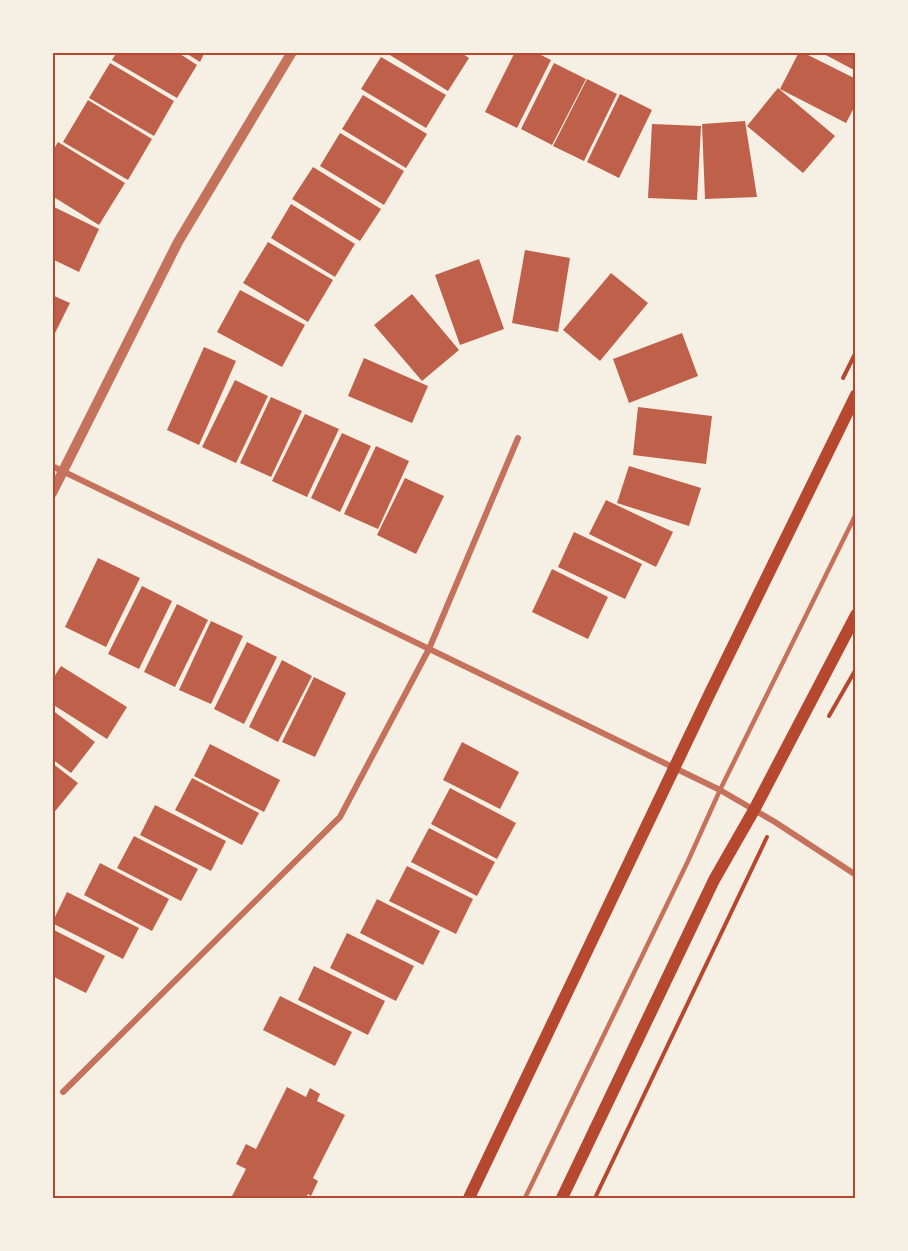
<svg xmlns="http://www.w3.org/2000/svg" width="908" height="1251" viewBox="0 0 908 1251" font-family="'Nunito Sans',sans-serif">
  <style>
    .building { fill: #bf614a }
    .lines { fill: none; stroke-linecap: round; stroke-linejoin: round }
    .path { stroke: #b5482f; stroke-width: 4 }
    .service { stroke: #c5725c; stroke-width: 4.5 }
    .minor { stroke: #c5725c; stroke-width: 6 }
    .tertiary { stroke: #c5725c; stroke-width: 10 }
    .secondary { stroke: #b5482f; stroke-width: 12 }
    .neatline { fill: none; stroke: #b5482f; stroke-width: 2 }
  </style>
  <rect width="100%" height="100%" fill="#f6efe4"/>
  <!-- building -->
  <g class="building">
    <polygon points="117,52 177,52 197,65 177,98 112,60"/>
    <polygon points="184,52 205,52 200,62"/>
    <polygon points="385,52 460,52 469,58 448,91"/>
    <polygon points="515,52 535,52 551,60 517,128 485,112"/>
    <polygon points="799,52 802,52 856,79 856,104 846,123 780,89"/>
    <polygon points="820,52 856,52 856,71"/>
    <polygon points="381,57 446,95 426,128 361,89"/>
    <polygon points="110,63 174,101 154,136 89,98"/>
    <polygon points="554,63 586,79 552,145 521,129"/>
    <polygon points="587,79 617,94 584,161 553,146"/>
    <polygon points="778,88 835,136 803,173 747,126"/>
    <polygon points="620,94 652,110 619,178 587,162"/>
    <polygon points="363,95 427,134 406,168 342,129"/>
    <polygon points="88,100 152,139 128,180 63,142"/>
    <polygon points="745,121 757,197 705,199 702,124"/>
    <polygon points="652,124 701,126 697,200 648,198"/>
    <polygon points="340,133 404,171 384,205 320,166"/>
    <polygon points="58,142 125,183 99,225 52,196 52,152"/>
    <polygon points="313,167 381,209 360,241 292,199"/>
    <polygon points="291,204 355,244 335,277 271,238"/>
    <polygon points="52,206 99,229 79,272 52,259"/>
    <polygon points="268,242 333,280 308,322 243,283"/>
    <polygon points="525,250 570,258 558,332 512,323"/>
    <polygon points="479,259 504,329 460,345 435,275"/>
    <polygon points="611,273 648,303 600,361 563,330"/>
    <polygon points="240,290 305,325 282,367 217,332"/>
    <polygon points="412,294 459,350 422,381 374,325"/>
    <polygon points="52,295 70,303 52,339"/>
    <polygon points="682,333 698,376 629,403 613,359"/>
    <polygon points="204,347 236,361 199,445 167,430"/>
    <polygon points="364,358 428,386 412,423 348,396"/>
    <polygon points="235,380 268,396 236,463 202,447"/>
    <polygon points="271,397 302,411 271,477 240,463"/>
    <polygon points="638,407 712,416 706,464 633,455"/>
    <polygon points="305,414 339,429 307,497 272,481"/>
    <polygon points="342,433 371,446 340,512 311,498"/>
    <polygon points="376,446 409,461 378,529 344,514"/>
    <polygon points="629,466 701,488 689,526 617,503"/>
    <polygon points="405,478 444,496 416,554 377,535"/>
    <polygon points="606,500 673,532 656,567 589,534"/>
    <polygon points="574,532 642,564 625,599 558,567"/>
    <polygon points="98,558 140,578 106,647 65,627"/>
    <polygon points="552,569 608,597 588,639 532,612"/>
    <polygon points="142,586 172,601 139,669 108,654"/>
    <polygon points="177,604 208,620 175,687 144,672"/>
    <polygon points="211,621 243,636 211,704 179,690"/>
    <polygon points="247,642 277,657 244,724 214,709"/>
    <polygon points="282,660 312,676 278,742 249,727"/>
    <polygon points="61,666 127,707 107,739 52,704 52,680"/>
    <polygon points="314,677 346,693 315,757 282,742"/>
    <polygon points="52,710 95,742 71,773 52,759"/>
    <polygon points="462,742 519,772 500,809 443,780"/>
    <polygon points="210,744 280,780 264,812 194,776"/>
    <polygon points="52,763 78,783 52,815"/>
    <polygon points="192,778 259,813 242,845 175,810"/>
    <polygon points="450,788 516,823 497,859 431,824"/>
    <polygon points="155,805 226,841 211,871 140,835"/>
    <polygon points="429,828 495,862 477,896 411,862"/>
    <polygon points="134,836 198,869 181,901 117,868"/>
    <polygon points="100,863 169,899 152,931 84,895"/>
    <polygon points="407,866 473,899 456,934 389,901"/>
    <polygon points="67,892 139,928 123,959 52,923"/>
    <polygon points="377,899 440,931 423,965 360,933"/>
    <polygon points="52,929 105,956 86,993 52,976"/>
    <polygon points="347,933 414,966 396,1001 330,968"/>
    <polygon points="314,966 385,1001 368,1035 298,1000"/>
    <polygon points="280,996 352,1032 335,1066 263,1030"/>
    <polygon points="287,1087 306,1097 310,1088 320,1094 317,1101 345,1115 313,1178 318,1181 311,1196 308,1194 306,1198 231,1198 246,1169 236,1164 246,1144 256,1149"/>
  </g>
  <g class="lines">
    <!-- path -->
    <g class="path">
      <polyline points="843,378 856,352"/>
      <polyline points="829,716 856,669"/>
      <polyline points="595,1198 767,837"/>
    </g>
    <!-- service -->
    <polyline class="service" points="525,1198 688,861 720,790 856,514"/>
    <!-- minor -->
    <g class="minor">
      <polyline points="52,466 720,790 775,822 856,875"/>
      <polyline points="63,1092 340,817 429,649 518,438"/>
    </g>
    <!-- tertiary -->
    <polyline class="tertiary" points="52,493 178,242 292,52"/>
    <!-- secondary -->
    <g class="secondary">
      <polyline points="469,1198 710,693 856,395"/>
      <polyline points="562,1198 714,880 754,810 856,615"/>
    </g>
  </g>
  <!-- border -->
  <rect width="908" height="1251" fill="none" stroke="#f6efe4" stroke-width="108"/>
  <rect x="54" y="54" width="800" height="1143" class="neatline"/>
</svg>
